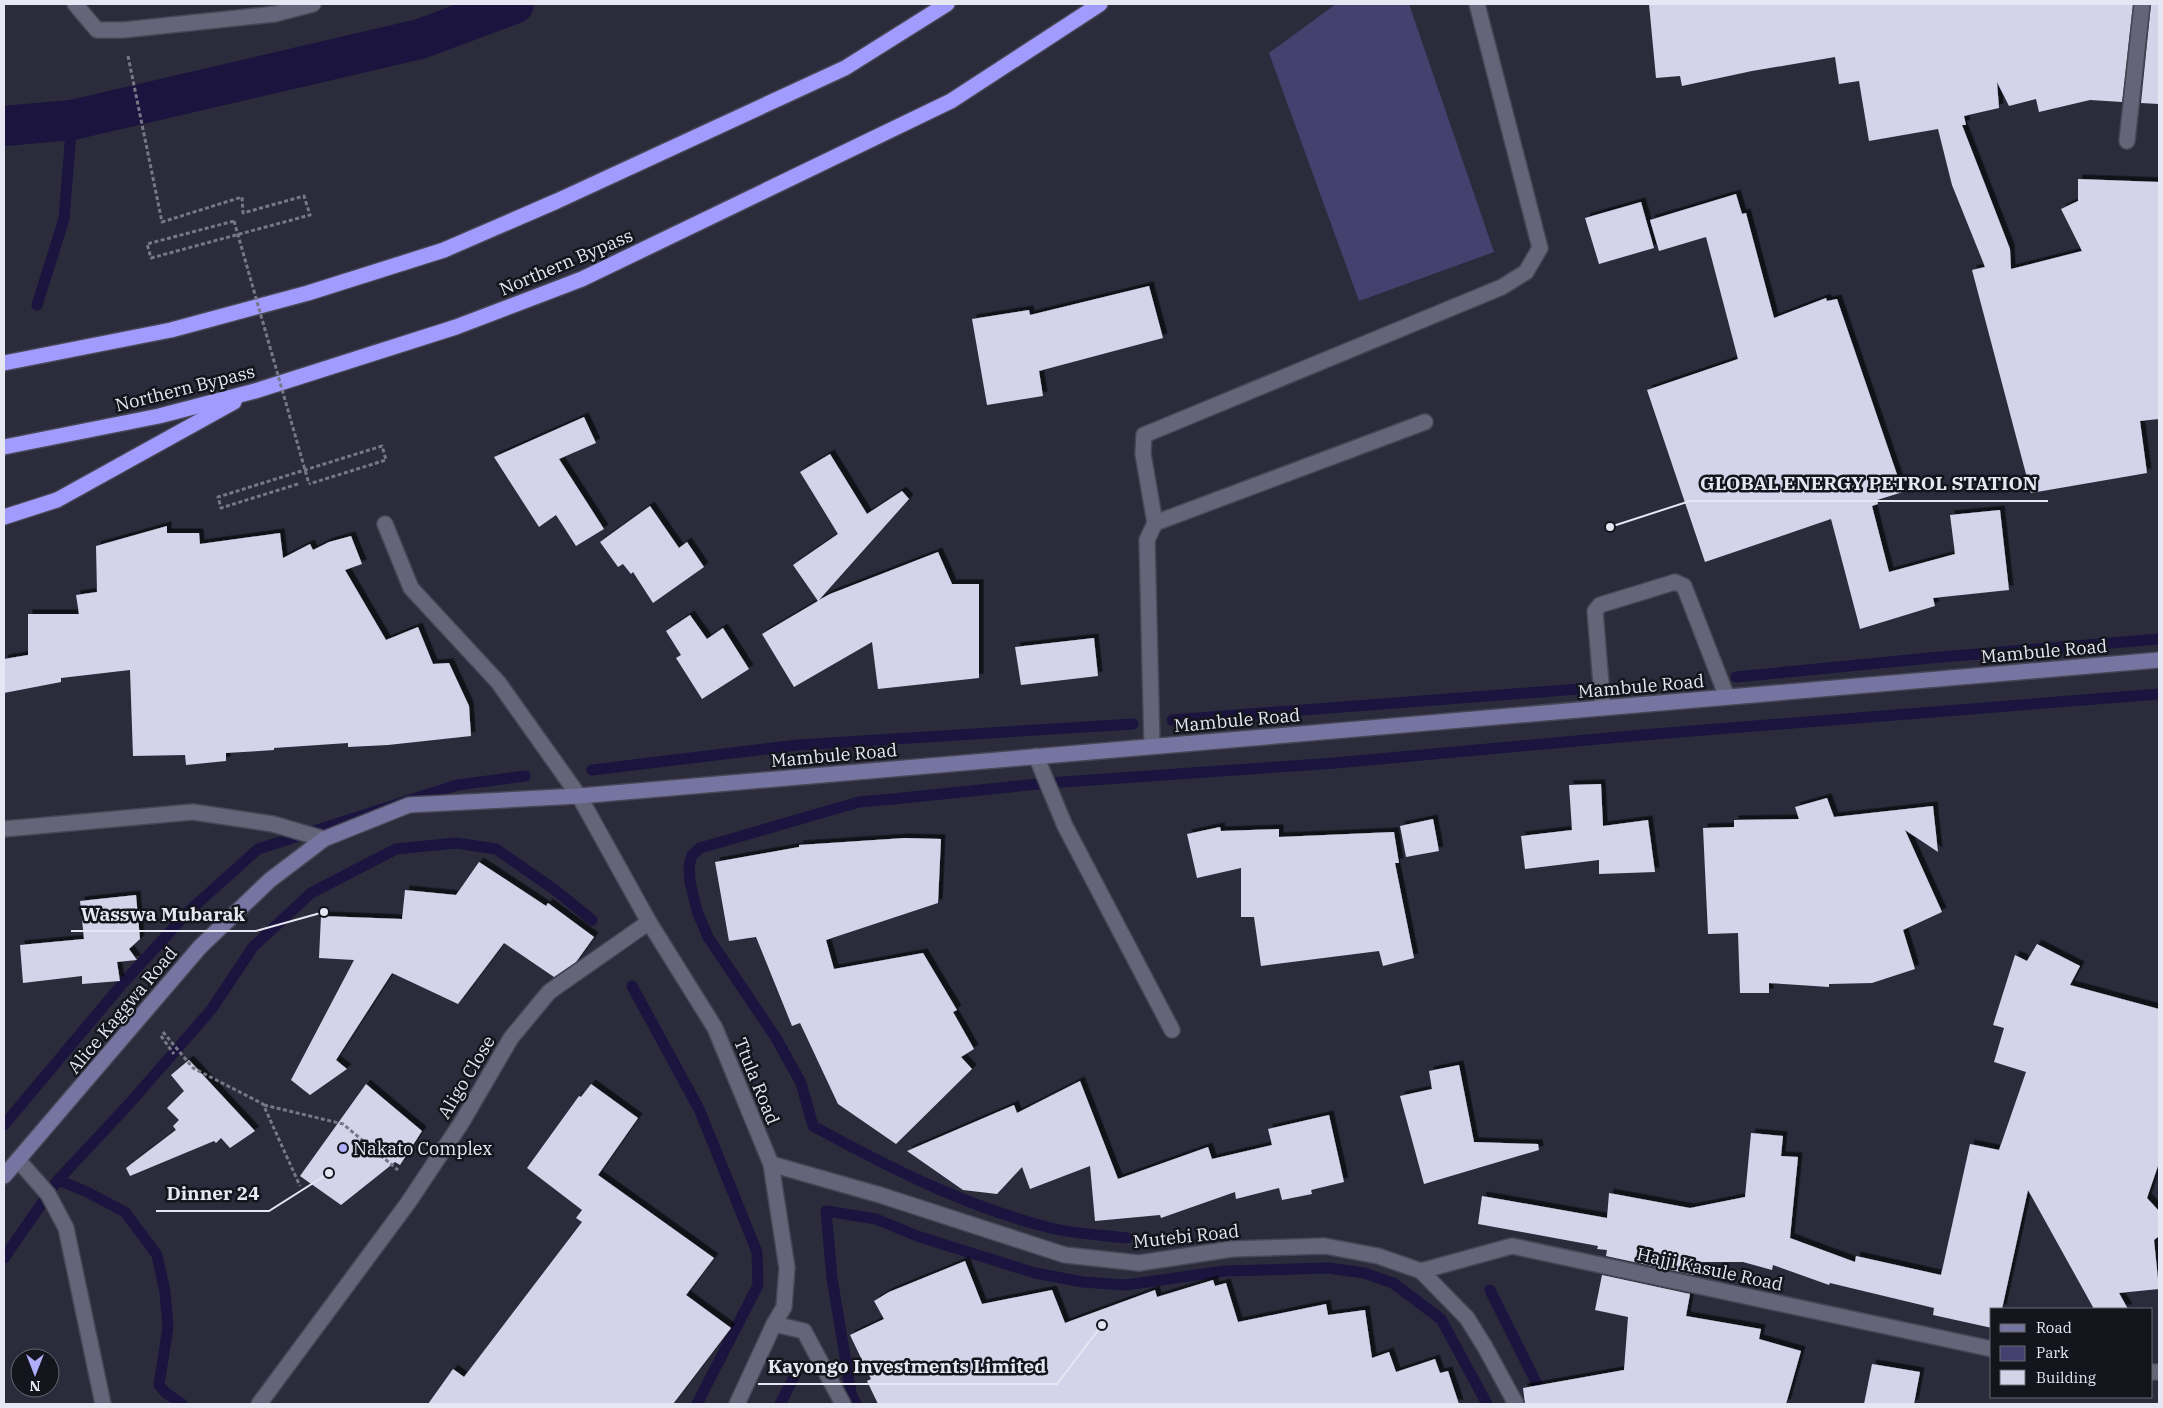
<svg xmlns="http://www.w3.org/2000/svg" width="2163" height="1408" viewBox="0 0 2163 1408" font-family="'IBM Plex Serif',serif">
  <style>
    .green { fill: #44416e }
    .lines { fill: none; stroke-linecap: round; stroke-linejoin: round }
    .stream { stroke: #1a143e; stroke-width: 11 }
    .canal { stroke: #1a143e; stroke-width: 40 }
    .building { fill: #d3d3ea; filter: url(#shadow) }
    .lane-casing { stroke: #474655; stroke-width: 18 }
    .street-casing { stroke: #474655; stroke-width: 18 }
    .secondary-casing { stroke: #474655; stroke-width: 18 }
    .highway-casing { stroke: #474655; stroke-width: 18 }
    .path { stroke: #777786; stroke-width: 3; stroke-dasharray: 4 2.5; stroke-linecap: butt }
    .lane { stroke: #646579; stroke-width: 15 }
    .street { stroke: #646579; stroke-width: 15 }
    .secondary { stroke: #7675a1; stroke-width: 15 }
    .highway { stroke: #a09bfd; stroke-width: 15 }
    .path-bridge { stroke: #777786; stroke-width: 3; stroke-dasharray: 4 2.5; stroke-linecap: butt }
    .poi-dot { fill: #afaefa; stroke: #14141c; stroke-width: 2 }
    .labels { text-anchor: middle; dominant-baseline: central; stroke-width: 5; stroke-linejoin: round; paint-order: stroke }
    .street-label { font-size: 18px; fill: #e7e7f3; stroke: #14141c }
    .poi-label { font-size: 18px; fill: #e7e7f3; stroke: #14141c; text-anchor: start }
    .leader { fill: none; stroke: #e7e7f3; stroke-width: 2 }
    .callout-dot { fill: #e7e7f3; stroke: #14141c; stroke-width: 2 }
    .callout-label { font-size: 19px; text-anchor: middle; font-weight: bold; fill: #e7e7f3; stroke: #14141c; stroke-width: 5; stroke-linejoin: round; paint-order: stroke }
  </style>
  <defs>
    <filter id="shadow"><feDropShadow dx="4.5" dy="-4.5" stdDeviation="0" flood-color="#0009"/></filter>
  </defs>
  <rect width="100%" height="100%" fill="#2b2b3c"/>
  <!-- green -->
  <polygon class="green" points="1336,4 1409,4 1494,252 1359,301 1269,53"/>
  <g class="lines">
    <!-- stream -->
    <g class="stream">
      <polyline points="37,305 64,219 72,120"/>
      <polyline points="1736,677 1930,658 2159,639"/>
      <polyline points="1172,720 1579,689"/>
      <polyline points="592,770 798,745 1133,724"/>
      <polyline points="632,986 699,1109 757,1252 758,1285 697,1404"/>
      <polyline points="4,1125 123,983 189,911 258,849 457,785 525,776"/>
      <polyline points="58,1180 87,1192 125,1212 157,1255 165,1292 168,1327 159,1385 166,1393 182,1404"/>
      <path d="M1127,1238C1103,1235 1078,1234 1055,1229C968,1208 890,1168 813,1126L801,1083L776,1038L708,937L697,911L690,882L689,866L692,855L700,848L859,802L893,799L1048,783L1335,763L1642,735L2159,694"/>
      <polyline points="4,1258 58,1180 129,1104 211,1010 253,947 311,893 396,849 456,843 496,849 555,890 592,920"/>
      <polyline points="1490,1290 1547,1404"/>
      <polyline points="780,1404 797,1371"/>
      <polyline points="856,1404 851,1393 832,1278 826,1211 876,1219 917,1236 1035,1273 1083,1282 1126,1285 1225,1271 1328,1268 1364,1273 1393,1283 1441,1319 1487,1404"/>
    </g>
    <!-- canal -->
    <polyline class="canal" points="4,126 72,120 420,39 514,4"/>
  </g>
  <!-- building -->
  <g class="building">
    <polygon points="1649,4 2133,4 2122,102 2090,100 2039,112 2036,99 2009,106 1997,82 1999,108 1964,116 1966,125 1962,125 2010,249 2011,269 2082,251 2061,209 2078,201 2078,179 2159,182 2159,419 2140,421 2147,473 2031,493 1972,270 1985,267 1952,185 1938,129 1869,141 1859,81 1839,84 1835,57 1752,71 1682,86 1680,76 1656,78"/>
    <polygon points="2151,4 2159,4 2159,104 2141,103"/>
    <polygon points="1736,194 1742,214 1746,213 1774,318 1826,298 1827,301 1837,299 1903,492 1877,500 1878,504 1872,506 1889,572 1955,554 1950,515 2000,510 2009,590 1933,598 1935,606 1860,629 1831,519 1705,562 1647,390 1738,359 1706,237 1659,251 1650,220"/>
    <polygon points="1641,202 1654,248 1599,264 1585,218"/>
    <polygon points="1149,286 1163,338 1039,371 1043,396 987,405 972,319 1029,310 1030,315"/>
    <polygon points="584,417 596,443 559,459 604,529 576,546 556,515 539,527 494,457"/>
    <polygon points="830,454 867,514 902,491 909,499 819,600 830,594 938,552 952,584 979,584 979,678 878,689 872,642 794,687 762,634 818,601 793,565 838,534 800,472"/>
    <polygon points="650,506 679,548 687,542 704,567 653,603 633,572 631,574 623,564 618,567 600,542"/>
    <polygon points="167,526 167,533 199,533 200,544 280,533 283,558 310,544 313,550 329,542 351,536 362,564 345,570 386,640 418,627 433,664 449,663 469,706 471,736 388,745 348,747 348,743 274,748 274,750 226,753 226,761 186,765 185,755 133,756 130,670 61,678 61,682 4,693 4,659 28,655 28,614 79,614 76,595 97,592 96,546"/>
    <polygon points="690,615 707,639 723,628 749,669 702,699 676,658 681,655 666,631"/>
    <polygon points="1094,638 1098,676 1021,685 1015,647"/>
    <polygon points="1601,784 1603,826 1648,820 1655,872 1599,874 1599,860 1525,869 1521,836 1572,830 1569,785"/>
    <polygon points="1827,798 1834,817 1933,806 1938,852 1905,830 1942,912 1903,930 1915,969 1872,983 1829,984 1829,987 1769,983 1769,993 1740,993 1738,933 1708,934 1703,828 1734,827 1734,820 1799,819 1795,807"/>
    <polygon points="1433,819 1439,851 1406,857 1400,826"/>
    <polygon points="1220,827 1221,831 1279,829 1279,837 1394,832 1399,863 1395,863 1414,958 1383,966 1379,951 1261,966 1254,917 1241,917 1241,868 1197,878 1187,834"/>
    <polygon points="905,838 941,839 938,903 826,940 834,969 923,953 957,1010 953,1012 974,1049 961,1057 972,1069 896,1144 838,1104 800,1023 792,1026 756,937 729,941 715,862 799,847 799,845"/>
    <polygon points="479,862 546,906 548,903 594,937 576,962 554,977 504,943 458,1004 392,973 336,1060 347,1069 310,1095 291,1080 354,960 319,958 321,916 402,919 405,890 456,895"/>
    <polygon points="136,895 140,939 129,949 137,960 117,962 120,981 82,984 82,976 23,983 20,945 84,939 80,901"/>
    <polygon points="2037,944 2080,966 2070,985 2159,1009 2159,1163 2147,1198 2159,1211 2159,1236 2154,1240 2159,1289 2119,1293 2128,1309 2094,1309 2028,1190 2002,1309 1992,1309 1992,1328 1933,1315 1934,1308 1830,1283 1829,1285 1773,1265 1772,1270 1743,1262 1697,1262 1694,1275 1606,1256 1607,1250 1597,1249 1598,1246 1478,1224 1482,1196 1607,1218 1609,1193 1690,1208 1745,1197 1751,1133 1783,1136 1781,1156 1798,1157 1790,1238 1855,1262 1856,1256 1941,1275 1970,1144 1999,1150 2026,1072 1994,1062 2004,1028 1993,1025 2015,955 2027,961"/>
    <polygon points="189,1060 255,1131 230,1148 221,1138 216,1143 214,1141 130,1176 126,1168 176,1130 173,1126 179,1120 167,1108 184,1091 171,1075"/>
    <polygon points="1459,1065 1474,1142 1538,1144 1539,1150 1424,1184 1400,1096 1432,1089 1429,1071"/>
    <polygon points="1080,1081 1118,1179 1208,1147 1212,1159 1272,1145 1268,1129 1329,1115 1344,1182 1311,1190 1312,1194 1282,1200 1279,1188 1236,1199 1235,1192 1161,1218 1160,1215 1095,1221 1090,1166 1030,1189 1022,1167 997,1194 963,1190 907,1151 1014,1105 1017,1113"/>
    <polygon points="366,1084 422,1131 400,1165 395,1162 341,1205 300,1176"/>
    <polygon points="591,1084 638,1118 598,1175 714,1258 686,1295 731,1328 673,1404 428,1404 453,1369 464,1377 582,1222 576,1218 582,1210 527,1168 579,1096 581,1097"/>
    <polygon points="965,1261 982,1304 1052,1290 1065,1323 1155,1290 1157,1297 1213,1280 1215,1286 1226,1283 1238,1322 1326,1304 1328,1315 1365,1310 1372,1358 1389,1352 1396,1372 1435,1359 1440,1373 1448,1371 1459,1404 878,1404 867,1381 871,1379 850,1335 884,1319 874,1301 889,1292"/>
    <polygon points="1602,1275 1690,1294 1686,1316 1761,1329 1759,1339 1801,1351 1786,1404 1525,1404 1523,1388 1624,1370 1628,1317 1595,1310"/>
    <polygon points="1872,1364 1920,1372 1914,1404 1864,1404"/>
  </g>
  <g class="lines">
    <defs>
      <g id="lane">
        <polyline points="1155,523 1143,454 1144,435 1502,287 1526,272 1540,248 1477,4"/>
        <polyline points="385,524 411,588 498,682 579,796"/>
        <polyline points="1603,708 1595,611 1600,605 1675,582 1684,586 1727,697"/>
        <polyline points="1152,746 1147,540 1155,523 1425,422"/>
        <polyline points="1036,756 1065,826 1172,1030"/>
        <polyline points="18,1160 48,1194 66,1228 103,1404"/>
      </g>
      <g id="street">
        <polyline points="75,4 97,30 123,30 275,14 313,4"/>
        <polyline points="2127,141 2142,4"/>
        <polyline points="579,796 649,922 715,1028 771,1164 787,1268 784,1307 774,1324 737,1404"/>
        <polyline points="4,829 193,812 273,824 324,839"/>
        <polyline points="771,1164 880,1195 1065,1255 1139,1263 1232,1249 1325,1246 1378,1256 1421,1271 1467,1318 1485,1347 1516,1404"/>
        <polyline points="1421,1271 1512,1246 1992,1349"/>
        <polyline points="774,1324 804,1331 843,1404"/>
        <polyline points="2152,1372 2159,1372"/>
        <polyline points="259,1404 408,1203 462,1122 511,1038 549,992 649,922"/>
      </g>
      <polyline id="secondary" points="4,1176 200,947 270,880 324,839 409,805 579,796 2159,660"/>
      <g id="highway">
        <polyline points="4,363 171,330 308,293 444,250 557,201 845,68 947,4"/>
        <polyline points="4,447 159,416 255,391 456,327 582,279 951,101 1100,4"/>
        <polyline points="4,517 57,500 234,402"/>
      </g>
    </defs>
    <!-- lane casing -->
    <use href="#lane" class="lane-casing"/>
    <!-- street casing -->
    <use href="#street" class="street-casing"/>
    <!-- secondary casing -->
    <use href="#secondary" class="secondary-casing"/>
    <!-- highway casing -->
    <use href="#highway" class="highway-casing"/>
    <!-- path -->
    <g class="path">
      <polyline points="128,56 162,222 242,197 243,213 304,196 310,215 151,258 147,244 234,221"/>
      <polyline points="298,484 221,508 218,497 382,446 386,460 309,484"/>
      <polyline points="163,1032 193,1068 263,1104 300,1186"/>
      <polyline points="161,1036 174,1054"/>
      <polyline points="264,1105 343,1124 398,1170"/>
    </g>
    <!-- lane -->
    <use href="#lane" class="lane"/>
    <!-- street -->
    <use href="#street" class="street"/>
    <!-- secondary -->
    <use href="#secondary" class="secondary"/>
    <!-- highway -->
    <use href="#highway" class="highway"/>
    <!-- path-bridge -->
    <polyline class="path-bridge" points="234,221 309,484"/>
  </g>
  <!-- markers -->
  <circle class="poi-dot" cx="343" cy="1148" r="5"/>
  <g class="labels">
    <!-- street labels -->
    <g class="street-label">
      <text transform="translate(566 262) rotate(-23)">Northern Bypass</text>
      <text transform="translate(185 388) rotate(-14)">Northern Bypass</text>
      <text transform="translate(2044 651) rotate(-5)">Mambule Road</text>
      <text transform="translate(1641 686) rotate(-5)">Mambule Road</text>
      <text transform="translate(1237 720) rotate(-5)">Mambule Road</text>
      <text transform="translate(834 755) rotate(-5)">Mambule Road</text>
      <text transform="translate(122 1010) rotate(-50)">Alice Kaggwa Road</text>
      <text transform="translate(466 1077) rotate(-59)">Aligo Close</text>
      <text transform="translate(757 1081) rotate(68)">Ttula Road</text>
      <text transform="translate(1186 1236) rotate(-6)">Mutebi Road</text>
      <text transform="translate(1710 1269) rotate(12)">Hajji Kasule Road</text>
    </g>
    <!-- poi labels -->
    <g class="poi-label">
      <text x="353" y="1148">Nakato Complex</text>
    </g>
  </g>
  <!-- callouts -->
  <path class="leader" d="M1610 527L1690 501H2048M324 912L256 931H71M329 1173L269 1211H156M1102 1325L1057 1384H758"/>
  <g class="callout-dot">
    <circle cx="1610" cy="527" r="5"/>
    <circle cx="324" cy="912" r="5"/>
    <circle cx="329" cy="1173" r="5"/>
    <circle cx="1102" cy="1325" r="5"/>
  </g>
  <g class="callout-label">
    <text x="1869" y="490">GLOBAL ENERGY PETROL STATION</text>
    <text x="163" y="921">Wasswa Mubarak</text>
    <text x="213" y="1200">Dinner 24</text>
    <text x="907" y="1373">Kayongo Investments Limited</text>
  </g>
  <!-- border -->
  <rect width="2163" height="1408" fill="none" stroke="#e7e7f3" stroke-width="10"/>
  <!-- legend -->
  <rect x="1990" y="1308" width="162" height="90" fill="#14141c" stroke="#686872"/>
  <rect x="2000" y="1324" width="25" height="8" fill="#7675a1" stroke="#686872"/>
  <text x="2036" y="1333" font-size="15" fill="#e7e7f3">Road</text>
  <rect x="2000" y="1346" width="25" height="15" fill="#44416e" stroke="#686872"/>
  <text x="2036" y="1358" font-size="15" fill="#e7e7f3">Park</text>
  <rect x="2000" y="1370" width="25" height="15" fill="#d3d3ea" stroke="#686872"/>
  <text x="2036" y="1383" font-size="15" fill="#e7e7f3">Building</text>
  <!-- north arrow -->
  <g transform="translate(35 1373) rotate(180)"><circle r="24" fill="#14141c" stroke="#686872"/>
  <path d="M0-4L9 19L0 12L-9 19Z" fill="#afaefa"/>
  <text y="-8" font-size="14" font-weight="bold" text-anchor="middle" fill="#e7e7f3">N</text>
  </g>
</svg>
